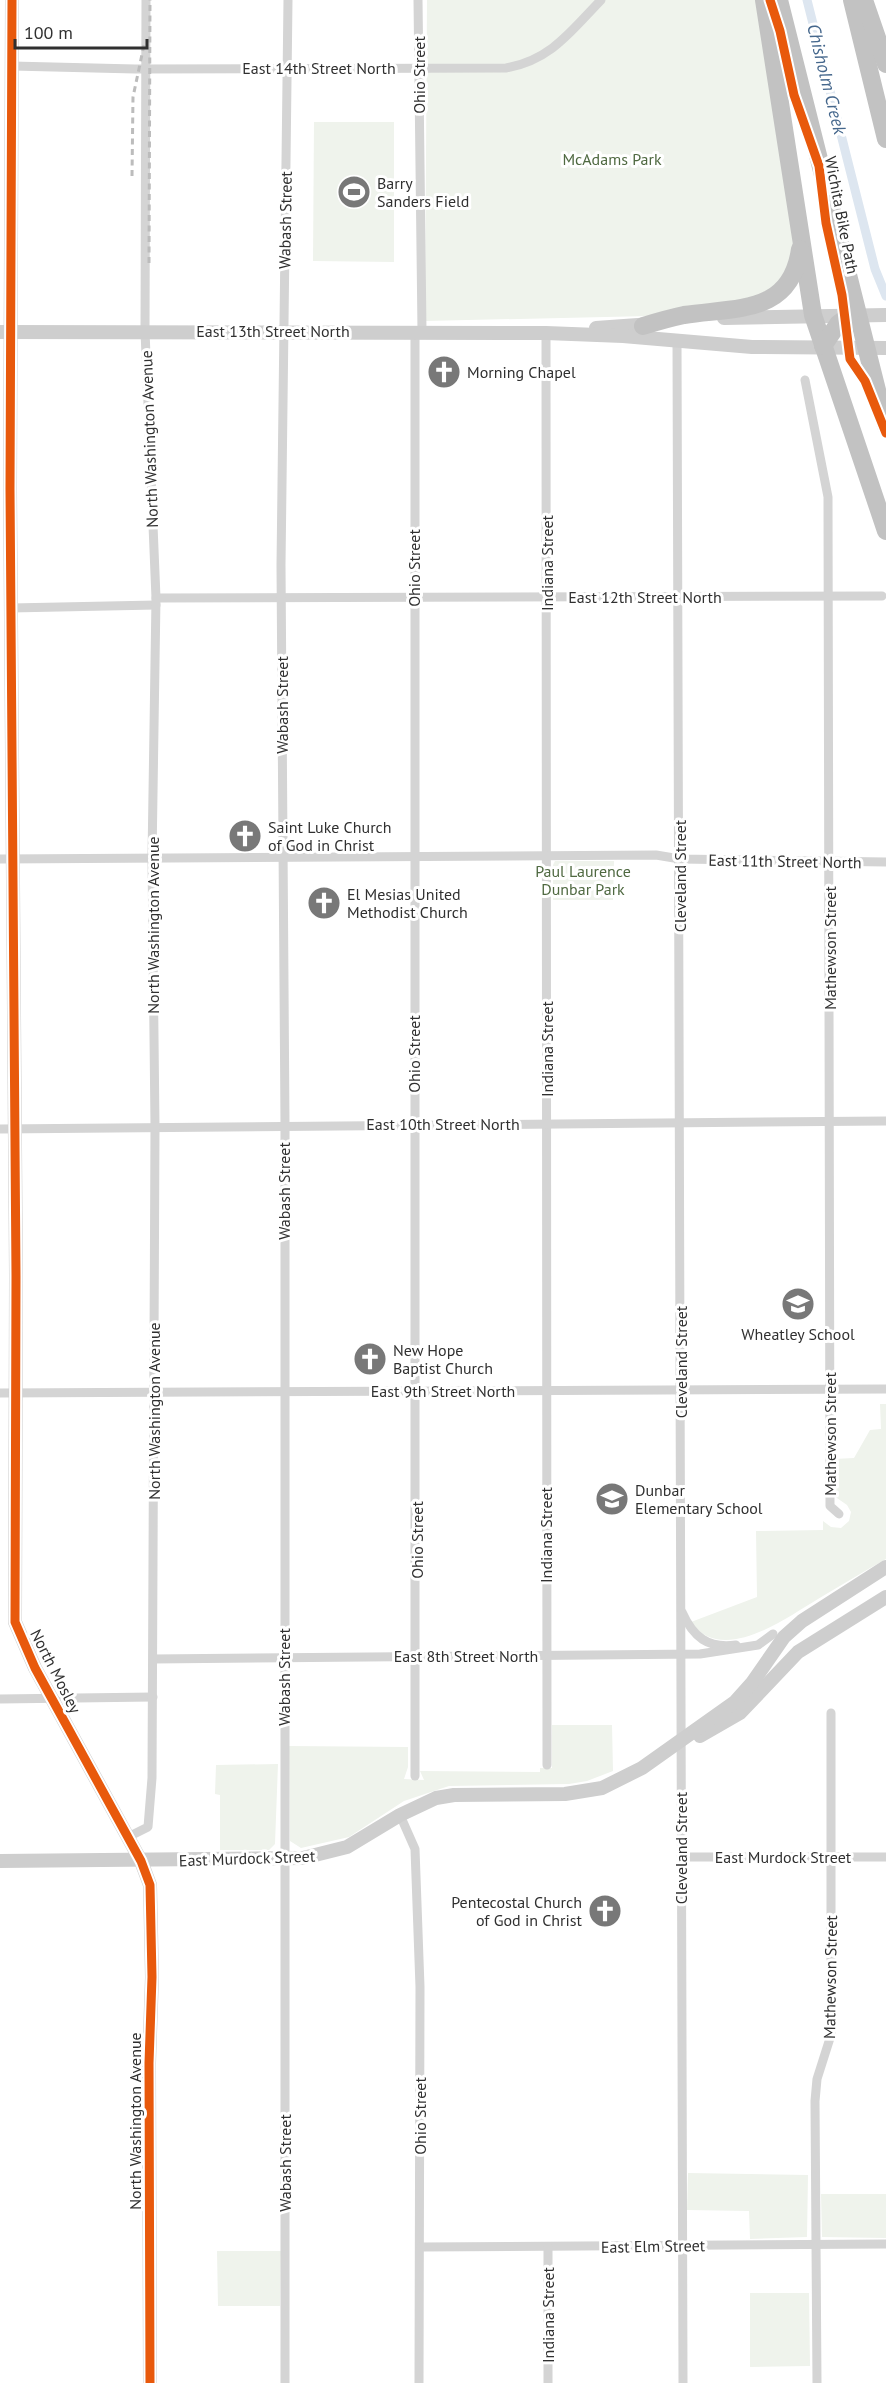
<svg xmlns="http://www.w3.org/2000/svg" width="886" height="2383" viewBox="0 0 886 2383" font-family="'PT Sans',sans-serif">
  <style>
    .green { fill: #eff3ec }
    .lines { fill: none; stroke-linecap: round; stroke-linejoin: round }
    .canal { stroke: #dde6f0; stroke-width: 9 }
    .street { stroke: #d4d4d4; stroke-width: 9 }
    .secondary { stroke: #cecece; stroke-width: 14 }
    .highway { stroke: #c2c2c2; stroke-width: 18 }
    .rail { stroke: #bcbcbc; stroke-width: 3; stroke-dasharray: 6 4.5; stroke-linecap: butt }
    .cycleway-casing { stroke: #fff; stroke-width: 13 }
    .cycleway { stroke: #e8590c; stroke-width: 9 }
    .labels { text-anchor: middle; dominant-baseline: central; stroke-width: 6; stroke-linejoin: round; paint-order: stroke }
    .street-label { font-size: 16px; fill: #303030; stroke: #fff }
    .park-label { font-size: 16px; fill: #4f6941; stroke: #fff }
    .poi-label { font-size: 16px; fill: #303030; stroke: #fff; text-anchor: start }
    .water-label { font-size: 18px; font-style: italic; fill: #45678c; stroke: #fff }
  </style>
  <rect width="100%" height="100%" fill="#fff"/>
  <!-- green -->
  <g class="green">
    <polygon points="427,0 758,0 795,243 787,278 751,301 649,316 425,321"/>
    <polygon points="314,122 394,122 394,262 313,261"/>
    <polygon points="555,861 614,861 613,900 553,900 553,865"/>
    <path d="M880,1404H886V1559C863,1572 841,1585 818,1599C786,1618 722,1666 691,1622L757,1597L756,1531L823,1530V1521L831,1527L841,1528L849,1521L851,1512L847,1505L834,1496V1459L854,1458L870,1430L881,1429Z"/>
    <polygon points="552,1725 612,1725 613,1771 587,1781 569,1784 449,1786 404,1801 349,1837 301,1848 290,1841 289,1746 408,1747 408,1767 404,1779 424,1780 420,1771 540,1772 540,1768 552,1768"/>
    <polygon points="278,1764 275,1844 269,1850 220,1850 220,1795 215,1794 216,1765"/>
    <polygon points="688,2173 808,2175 807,2237 750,2239 749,2211 687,2210"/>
    <polygon points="821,2194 886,2194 886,2238 822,2237"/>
    <polygon points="217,2251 281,2251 280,2306 218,2306"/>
    <polygon points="750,2293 809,2293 810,2366 750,2367"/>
  </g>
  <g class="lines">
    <!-- canal -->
    <polyline class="canal" points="807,0 875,269 886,296"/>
    <!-- street -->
    <g class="street">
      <polyline points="418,0 422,331"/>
      <path d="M12,66L135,69L506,68C551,60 571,31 601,0"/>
      <polyline points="415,331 415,1776"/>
      <polyline points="546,333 547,1765"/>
      <polyline points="677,341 683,2383"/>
      <polyline points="805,380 828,497 830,1506 839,1514"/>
      <polyline points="156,598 882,596"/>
      <polyline points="11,608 156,605"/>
      <polyline points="0,859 656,855 680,859 886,862"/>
      <polyline points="0,1129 886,1121"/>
      <polyline points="0,1393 886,1389"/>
      <path d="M682,1612C693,1637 708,1649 736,1645"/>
      <polyline points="153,1659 700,1654 758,1645 773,1634"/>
      <polyline points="0,1699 153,1697"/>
      <polyline points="400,1815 415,1849 420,1987 419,2383"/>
      <polyline points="128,1837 148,1827 152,1778 155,1126 152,858 156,598 145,331 146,0"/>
      <polyline points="681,1857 886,1857"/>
      <polyline points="421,2247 886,2244"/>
      <polyline points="548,2247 548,2383"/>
      <polyline points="285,2383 285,1125 281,565 288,0"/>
      <polyline points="817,2383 815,2101 817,2079 831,2035 831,1713"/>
    </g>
    <!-- secondary -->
    <g class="secondary">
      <polyline points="12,0 10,489 16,1276 15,1622 35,1668 141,1861 150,1885 152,1977 149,2063 150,2383"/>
      <polyline points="724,318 886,315"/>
      <polyline points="596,328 652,324"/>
      <polyline points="0,332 546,333 623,336 752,347 886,348"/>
      <polyline points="700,1736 740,1713 798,1652 886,1597"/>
      <polyline points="0,1861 303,1858 347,1847 400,1815 436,1798 454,1795 565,1794 602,1788 642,1768 735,1702 752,1683 784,1637 802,1621 886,1567"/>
    </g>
    <!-- highway -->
    <g class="highway">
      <polyline points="764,0 813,315 886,531"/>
      <polyline points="779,0 886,426"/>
      <polyline points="852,0 886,139"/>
      <polyline points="864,0 886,64"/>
      <path d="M643,326C656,322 670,318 684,315C736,307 791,315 800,249"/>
      <polyline points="823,346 838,324 850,315"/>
    </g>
    <!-- rail -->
    <g class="rail">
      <polyline points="132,176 133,97 144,45"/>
      <polyline points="149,263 150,0"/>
    </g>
    <defs>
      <g id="cycleway">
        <polyline points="12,0 10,489 16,1276 15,1622 35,1668 141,1861 150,1885 152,1977 149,2063 150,2383"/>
        <polyline points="770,0 780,31 794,95 819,166 826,223 842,295 850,359 865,381 886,433"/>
      </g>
    </defs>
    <!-- cycleway casing -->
    <use href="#cycleway" class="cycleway-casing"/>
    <!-- cycleway -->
    <use href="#cycleway" class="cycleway"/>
  </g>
  <!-- icons -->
  <defs>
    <symbol id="stadium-disc" viewBox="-11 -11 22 22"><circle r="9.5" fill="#787878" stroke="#fff"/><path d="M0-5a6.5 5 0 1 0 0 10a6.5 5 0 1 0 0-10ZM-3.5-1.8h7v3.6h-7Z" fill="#fff"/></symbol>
    <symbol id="church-disc" viewBox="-11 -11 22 22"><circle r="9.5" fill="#787878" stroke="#fff"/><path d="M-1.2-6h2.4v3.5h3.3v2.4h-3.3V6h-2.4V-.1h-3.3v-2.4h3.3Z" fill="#fff"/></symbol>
    <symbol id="school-disc" viewBox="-11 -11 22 22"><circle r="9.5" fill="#787878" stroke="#fff"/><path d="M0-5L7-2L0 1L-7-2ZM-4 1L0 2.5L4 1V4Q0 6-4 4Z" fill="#fff"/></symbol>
  </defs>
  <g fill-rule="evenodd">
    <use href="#stadium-disc" x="335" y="173" width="38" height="38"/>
    <use href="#church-disc" x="425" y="353" width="38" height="38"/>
    <use href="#church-disc" x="226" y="817" width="38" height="38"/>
    <use href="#church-disc" x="305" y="884" width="38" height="38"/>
    <use href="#school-disc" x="779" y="1285" width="38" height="38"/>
    <use href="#church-disc" x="351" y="1340" width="38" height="38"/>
    <use href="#school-disc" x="593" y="1480" width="38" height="38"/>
    <use href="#church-disc" x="586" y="1892" width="38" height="38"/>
  </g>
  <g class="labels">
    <!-- street labels -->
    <g class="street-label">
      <text x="319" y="68">East 14th Street North</text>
      <text transform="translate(419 75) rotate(-90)">Ohio Street</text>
      <text transform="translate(842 215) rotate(79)">Wichita Bike Path</text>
      <text transform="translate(285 220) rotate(-89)">Wabash Street</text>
      <text x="273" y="331">East 13th Street North</text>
      <text transform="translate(149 439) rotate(-92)">North Washington Avenue</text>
      <text transform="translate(547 563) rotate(-90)">Indiana Street</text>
      <text transform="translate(414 568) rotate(-90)">Ohio Street</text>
      <text x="645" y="597">East 12th Street North</text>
      <text transform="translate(282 705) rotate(-90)">Wabash Street</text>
      <text transform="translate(785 861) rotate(1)">East 11th Street North</text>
      <text transform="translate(680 876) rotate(-90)">Cleveland Street</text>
      <text transform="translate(153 925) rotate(-90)">North Washington Avenue</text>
      <text transform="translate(830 948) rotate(-90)">Mathewson Street</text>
      <text transform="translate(547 1049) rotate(-90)">Indiana Street</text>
      <text transform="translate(414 1054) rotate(-90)">Ohio Street</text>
      <text x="443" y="1124">East 10th Street North</text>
      <text transform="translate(284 1191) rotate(-90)">Wabash Street</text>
      <text transform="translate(681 1362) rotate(-90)">Cleveland Street</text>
      <text x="443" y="1391">East 9th Street North</text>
      <text transform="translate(154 1411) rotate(-90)">North Washington Avenue</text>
      <text transform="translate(830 1434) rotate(-90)">Mathewson Street</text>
      <text transform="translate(546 1535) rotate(-90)">Indiana Street</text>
      <text transform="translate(417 1540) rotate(-90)">Ohio Street</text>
      <text x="466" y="1656">East 8th Street North</text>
      <text transform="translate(56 1671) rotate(63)">North Mosley</text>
      <text transform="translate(284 1677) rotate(-90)">Wabash Street</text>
      <text transform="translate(681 1848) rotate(-90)">Cleveland Street</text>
      <text x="783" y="1857">East Murdock Street</text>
      <text transform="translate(247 1858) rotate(-2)">East Murdock Street</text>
      <text transform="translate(830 1977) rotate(-89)">Mathewson Street</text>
      <text transform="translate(420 2116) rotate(-90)">Ohio Street</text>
      <text transform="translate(135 2121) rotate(-90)">North Washington Avenue</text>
      <text transform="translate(285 2163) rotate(-90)">Wabash Street</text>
      <text transform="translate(653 2246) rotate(-1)">East Elm Street</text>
      <text transform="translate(548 2315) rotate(-90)">Indiana Street</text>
    </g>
    <!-- park labels -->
    <g class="park-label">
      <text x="612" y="159">McAdams Park</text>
      <text x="583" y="871">Paul Laurence<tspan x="583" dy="18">Dunbar Park</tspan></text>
    </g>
    <!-- poi labels -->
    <g class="poi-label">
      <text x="377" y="183">Barry<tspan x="377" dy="18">Sanders Field</tspan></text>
      <text x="467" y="372">Morning Chapel</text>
      <text x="268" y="827">Saint Luke Church<tspan x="268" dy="18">of God in Christ</tspan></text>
      <text x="347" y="894">El Mesias United<tspan x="347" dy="18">Methodist Church</tspan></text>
      <text x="798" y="1334" text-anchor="middle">Wheatley School</text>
      <text x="393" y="1350">New Hope<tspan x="393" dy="18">Baptist Church</tspan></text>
      <text x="635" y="1490">Dunbar<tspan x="635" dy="18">Elementary School</tspan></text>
      <text x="582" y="1902" text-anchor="end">Pentecostal Church<tspan x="582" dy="18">of God in Christ</tspan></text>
    </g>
    <!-- water labels -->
    <g class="water-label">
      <text transform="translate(827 79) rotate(76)">Chisholm Creek</text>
    </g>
  </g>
  <!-- scale -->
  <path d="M15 39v9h132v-9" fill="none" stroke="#303030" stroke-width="3"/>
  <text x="24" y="39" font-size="18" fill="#303030" stroke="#ffffff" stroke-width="4.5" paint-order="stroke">100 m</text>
</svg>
